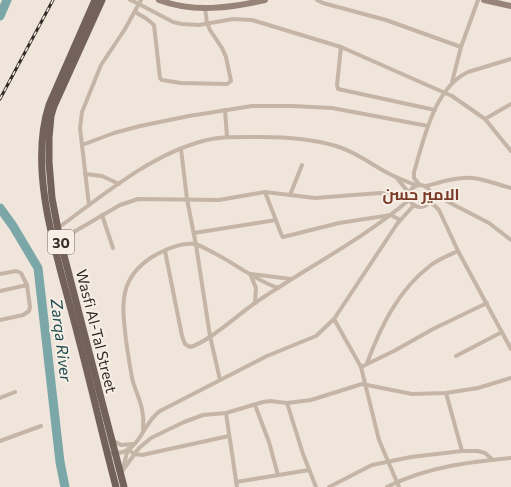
<svg xmlns="http://www.w3.org/2000/svg" width="511" height="487" viewBox="0 0 511 487" font-family="Commissioner,Cairo,sans-serif">
  <style>
    .lines { fill: none; stroke-linecap: round; stroke-linejoin: round }
    .river { stroke: #7ca7a9; stroke-width: 9 }
    .street { stroke: #c5b5a7; stroke-width: 4 }
    .secondary { stroke: #998479; stroke-width: 6 }
    .primary { stroke: #736259; stroke-width: 7 }
    .rail-casing { stroke: #332b27; stroke-width: 3 }
    .rail { stroke: #f7efe6; stroke-width: 1.5; stroke-dasharray: 4.5; stroke-linecap: butt }
    .labels { text-anchor: middle; dominant-baseline: central; stroke-width: 4; stroke-linejoin: round; paint-order: stroke }
    .shield { fill: #f7efe6; stroke: #6e6660; stroke-width: 1 }
    .shield-label { font-size: 14px; font-weight: bold; fill: #332b27 }
    .street-label { font-size: 15px; fill: #332b27; stroke: #f7efe6 }
    .neighbourhood-label { font-size: 16px; font-weight: bold; fill: #7a3b28; stroke: #f7efe6 }
    .water-label { font-size: 16px; font-style: italic; fill: #214d50; stroke: #f7efe6 }
  </style>
  <rect width="100%" height="100%" fill="#efe5da"/>
  <g class="lines">
    <!-- river -->
    <g class="river">
      <polyline points="0,16 7,0"/>
      <polyline points="0,208 13,226 38,268 60,462 65,487"/>
    </g>
    <!-- street -->
    <g class="street">
      <polyline points="130,0 139,4 173,22 182,24 199,25 233,19 252,20 341,47 452,96 485,119 511,151"/>
      <polyline points="317,0 323,3 386,20 461,47 478,0"/>
      <polyline points="135,12 147,19 154,25 160,78 162,80 181,83 227,84 231,81 226,57 222,48 210,30 207,23 205,8"/>
      <polyline points="341,47 337,85 338,89 435,110"/>
      <polyline points="452,82 461,47"/>
      <polyline points="225,110 227,137"/>
      <polyline points="485,119 511,104"/>
      <polyline points="82,145 114,133 140,126 189,116 252,106 292,106 332,108 428,126"/>
      <polyline points="181,149 187,199 196,245 210,336 220,380"/>
      <polyline points="85,174 102,176 119,184"/>
      <polyline points="396,177 409,193"/>
      <path d="M419,184L414,178V172C424,139 434,88 468,72L511,59"/>
      <circle cx="420" cy="196" r="11"/>
      <path d="M426,186C441,182 456,177 472,178C485,179 498,185 511,188"/>
      <polyline points="265,192 282,236 283,237 339,223 391,215 400,220"/>
      <polyline points="431,193 489,223 511,240"/>
      <polyline points="290,195 302,165"/>
      <polyline points="429,202 434,205 439,210 458,251 511,349"/>
      <polyline points="89,205 80,128 82,112 101,65 125,29 141,0"/>
      <polyline points="102,215 113,248"/>
      <path d="M58,228C102,196 150,155 203,141C222,136 242,137 261,137C286,137 312,139 336,146C358,152 375,168 396,177C402,180 409,182 415,185"/>
      <polyline points="194,233 276,220"/>
      <polyline points="60,240 120,205 138,199 219,200 265,192 315,198 380,193 408,196"/>
      <path d="M165,251L182,336L185,344L190,347C207,343 239,314 255,303C306,268 362,240 409,200"/>
      <polyline points="0,274 16,271 21,273 27,285 30,307 29,311 23,315 0,320"/>
      <polyline points="251,274 291,279"/>
      <polyline points="251,276 256,288 255,303"/>
      <polyline points="0,291 27,285"/>
      <polyline points="334,319 361,367 379,440 399,487"/>
      <polyline points="456,356 502,332"/>
      <path d="M367,363C381,326 398,290 431,265C439,259 449,255 458,251"/>
      <polyline points="361,367 394,351 433,329 487,303"/>
      <polyline points="446,393 462,451"/>
      <polyline points="0,398 15,392"/>
      <polyline points="287,403 303,454 316,487"/>
      <polyline points="255,405 269,442 278,475"/>
      <polyline points="226,413 237,487"/>
      <path d="M143,429C145,410 139,400 133,382C130,369 128,354 126,340C122,305 118,279 152,257C164,250 180,242 195,244C202,246 208,250 214,253C236,264 255,280 278,288"/>
      <polyline points="112,440 121,445 134,444"/>
      <polyline points="0,441 41,426"/>
      <path d="M107,454C112,454 118,453 123,452C141,446 144,422 160,411L267,356L316,336L334,319L397,224L414,205"/>
      <polyline points="123,468 128,449 134,454 142,455 229,436"/>
      <polyline points="123,470 139,448 151,438 184,422 203,415 226,413 263,402 270,401 287,403 311,400 362,384 412,394 446,393 478,388 511,378"/>
      <polyline points="236,482 309,470"/>
      <polyline points="329,487 372,465 411,457 462,451 478,451 485,453 493,460"/>
      <path d="M387,487C426,467 469,462 511,458"/>
    </g>
    <!-- secondary -->
    <g class="secondary">
      <path d="M159,0C193,13 230,8 265,0"/>
      <polyline points="484,0 511,6"/>
    </g>
    <!-- primary -->
    <g class="primary">
      <path d="M95,0L49,105C26,175 62,270 79,340C92,389 103,438 116,487"/>
      <polyline points="102,0 54,106 51,116 49,138 49,162 52,198 60,240 124,487"/>
    </g>
    <defs>
      <polyline id="rail" points="0,99 53,0"/>
    </defs>
    <!-- rail casing -->
    <use href="#rail" class="rail-casing"/>
    <!-- rail -->
    <use href="#rail" class="rail"/>
  </g>
  <g class="labels">
    <!-- shield labels -->
    <rect class="shield" x="48" y="230" width="26" height="24" rx="3"/>
    <g class="shield-label">
      <text x="61" y="242">30</text>
    </g>
    <!-- street labels -->
    <g class="street-label">
      <text transform="translate(97 331) rotate(76)">Wasfi Al-Tal Street</text>
    </g>
    <!-- neighbourhood labels -->
    <g class="neighbourhood-label">
      <text x="421" y="193">الامير حسن</text>
    </g>
    <!-- water labels -->
    <g class="water-label">
      <text transform="translate(62 340) rotate(83)">Zarqa River</text>
    </g>
  </g>
</svg>
